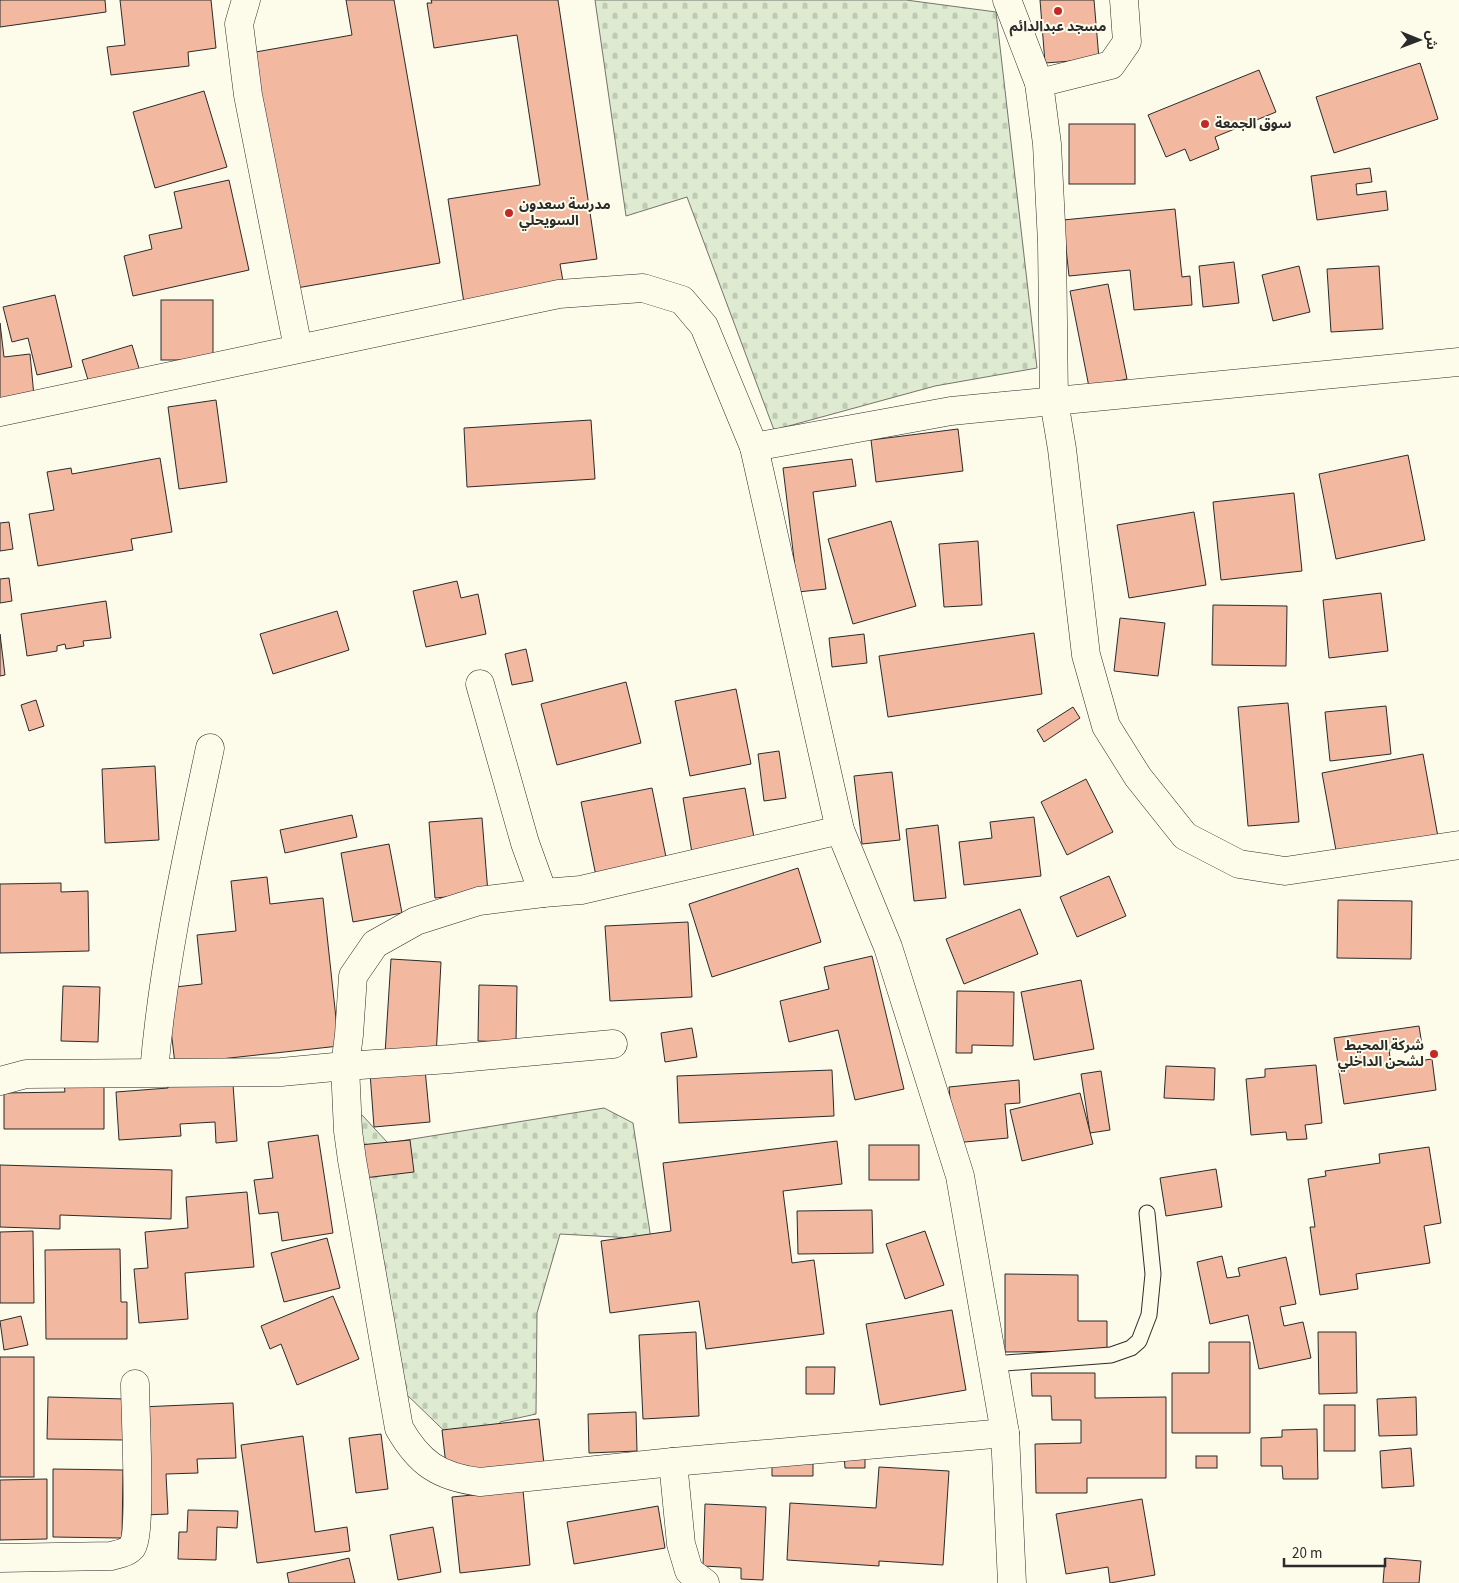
<svg xmlns="http://www.w3.org/2000/svg" width="1459" height="1583" viewBox="0 0 1459 1583" font-family="'Source Sans 3','Noto Sans Arabic',sans-serif">
  <style>
    .cemetery { fill: url(#cemetery-stones); stroke: #74746e }
    .building { fill: #f2b8a0; stroke: #2b2b2b }
    .lines { fill: none; stroke-linecap: round; stroke-linejoin: round }
    .lane-casing { stroke: #2b2b2b; stroke-width: 17 }
    .street-casing { stroke: #2b2b2b; stroke-width: 29 }
    .lane { stroke: #fdfbea; stroke-width: 15 }
    .street { stroke: #fdfbea; stroke-width: 28 }
    .poi-dot { fill: #c62828; stroke: #fdfbea; stroke-width: 2 }
    .labels { text-anchor: middle; dominant-baseline: central; stroke-width: 4; stroke-linejoin: round; paint-order: stroke }
    .poi-label { font-size: 14px; font-weight: bold; fill: #2b2b2b; stroke: #fdfbea; text-anchor: start }
  </style>
  <defs>
    <pattern id="cemetery-stones" width="16" height="16" patternUnits="userSpaceOnUse" patternTransform="scale(1.25)"><rect width="16" height="16" fill="#deebd1"/><path d="M2 7V4a2 2 0 0 1 4 0v3zM10 15v-3a2 2 0 0 1 4 0v3z" fill="#bfcab4"/></pattern>
  </defs>
  <rect width="100%" height="100%" fill="#fdfbea"/>
  <!-- cemetery -->
  <g class="cemetery">
    <polygon points="595,0 906,0 996,12 1037,368 935,386 774,430 687,197 626,216"/>
    <polygon points="604,1108 633,1123 651,1239 560,1234 537,1313 536,1414 500,1422 498,1452 464,1450 404,1392 335,1129 362,1115 388,1143"/>
  </g>
  <!-- building -->
  <g class="building">
    <polygon points="0,0 105,0 106,12 0,27"/>
    <polygon points="120,0 211,0 216,48 188,52 189,66 111,75 107,47 125,45"/>
    <polygon points="346,0 394,0 440,263 291,289 250,53 352,35"/>
    <polygon points="431,0 558,0 597,259 560,264 564,287 464,303 448,199 540,185 517,35 434,48 427,3 432,3"/>
    <polygon points="1040,0 1094,0 1099,59 1045,63"/>
    <polygon points="1420,63 1438,119 1334,153 1316,97"/>
    <polygon points="1259,70 1276,112 1215,137 1219,149 1190,161 1185,149 1166,157 1148,115"/>
    <polygon points="204,91 227,167 155,188 133,112"/>
    <rect x="1069" y="124" width="66" height="60"/>
    <polygon points="1370,168 1372,182 1356,184 1357,195 1386,191 1388,210 1317,220 1311,176"/>
    <polygon points="229,180 249,270 133,296 124,256 152,249 149,235 182,228 174,192"/>
    <polygon points="1175,209 1182,277 1190,276 1192,305 1134,310 1130,270 1069,276 1063,220"/>
    <polygon points="1234,262 1239,303 1203,307 1199,266"/>
    <polygon points="1299,266 1310,312 1273,321 1262,275"/>
    <polygon points="1379,266 1383,329 1331,332 1327,269"/>
    <polygon points="1108,284 1127,379 1089,387 1070,291"/>
    <polygon points="55,295 72,367 37,375 28,338 12,342 3,307"/>
    <rect x="161" y="300" width="52" height="60"/>
    <polygon points="0,323 4,357 30,354 34,396 0,400"/>
    <polygon points="132,345 141,375 91,390 82,360"/>
    <polygon points="216,400 227,482 179,489 168,407"/>
    <polygon points="591,420 595,479 467,487 464,428"/>
    <polygon points="958,429 963,471 876,482 871,440"/>
    <polygon points="1408,455 1425,540 1336,559 1319,474"/>
    <polygon points="160,458 172,532 131,539 133,550 38,566 29,514 54,510 47,472 71,468 72,474"/>
    <polygon points="852,459 856,486 813,492 826,589 798,592 783,468"/>
    <polygon points="1294,493 1302,571 1221,580 1213,502"/>
    <polygon points="1194,512 1206,585 1129,598 1117,525"/>
    <polygon points="891,521 916,606 853,624 828,539"/>
    <polygon points="9,522 13,549 0,551 0,523"/>
    <polygon points="978,541 982,605 944,607 939,544"/>
    <polygon points="9,578 12,601 0,603 0,579"/>
    <polygon points="457,581 461,598 478,594 486,634 426,647 413,591"/>
    <polygon points="1381,593 1388,651 1329,658 1323,600"/>
    <polygon points="106,601 111,638 83,641 84,646 66,649 65,644 57,646 57,651 27,656 21,614"/>
    <polygon points="1213,605 1287,606 1286,666 1212,665"/>
    <polygon points="337,611 349,650 273,674 260,634"/>
    <polygon points="1120,618 1165,623 1158,676 1114,671"/>
    <polygon points="1034,633 1042,694 888,717 879,656"/>
    <polygon points="0,634 5,675 0,676"/>
    <polygon points="864,634 867,663 832,667 829,638"/>
    <polygon points="526,649 533,681 512,685 505,654"/>
    <polygon points="626,682 641,743 557,765 541,704"/>
    <polygon points="736,689 751,764 690,776 675,701"/>
    <polygon points="36,700 44,726 29,731 21,705"/>
    <polygon points="1288,703 1299,822 1248,826 1238,707"/>
    <polygon points="1386,706 1391,754 1330,761 1325,712"/>
    <polygon points="1073,707 1080,718 1044,742 1037,730"/>
    <polygon points="779,751 786,798 764,801 758,754"/>
    <polygon points="1423,754 1438,837 1337,856 1322,773"/>
    <polygon points="155,766 159,840 105,843 102,769"/>
    <polygon points="892,772 900,840 862,844 854,776"/>
    <polygon points="1086,779 1113,832 1067,855 1041,802"/>
    <polygon points="652,788 668,867 597,881 581,802"/>
    <polygon points="745,788 755,843 692,853 683,798"/>
    <polygon points="352,815 357,837 285,853 280,830"/>
    <polygon points="1034,817 1041,876 964,885 959,842 992,838 990,822"/>
    <polygon points="482,818 488,893 435,898 429,822"/>
    <polygon points="938,825 946,898 914,901 906,829"/>
    <polygon points="389,844 402,913 353,922 341,853"/>
    <polygon points="798,868 821,942 712,977 689,904"/>
    <polygon points="1109,876 1126,916 1077,937 1060,897"/>
    <polygon points="267,877 270,904 323,898 339,1046 175,1064 166,988 202,984 197,935 236,931 231,881"/>
    <polygon points="61,883 61,892 88,891 89,951 0,953 0,884"/>
    <polygon points="1338,900 1412,901 1411,959 1337,958"/>
    <polygon points="1020,909 1038,954 964,984 946,939"/>
    <polygon points="688,922 692,997 610,1001 605,926"/>
    <polygon points="872,956 904,1089 855,1100 838,1030 789,1042 780,1001 829,989 824,967"/>
    <polygon points="391,959 441,962 436,1057 385,1054"/>
    <polygon points="1081,980 1094,1049 1034,1060 1021,992"/>
    <polygon points="479,985 517,986 516,1042 478,1041"/>
    <polygon points="63,986 100,987 98,1042 61,1041"/>
    <polygon points="957,991 1014,992 1013,1046 972,1045 972,1053 956,1053"/>
    <polygon points="1419,1026 1422,1045 1389,1050 1391,1065 1432,1059 1436,1090 1344,1104 1334,1038"/>
    <polygon points="692,1028 697,1057 665,1062 661,1033"/>
    <polygon points="1316,1065 1322,1123 1305,1125 1307,1139 1287,1140 1286,1132 1251,1135 1246,1079 1265,1077 1265,1069"/>
    <polygon points="1166,1066 1215,1068 1214,1100 1164,1098"/>
    <polygon points="425,1069 430,1122 374,1127 370,1073"/>
    <polygon points="832,1070 834,1116 679,1123 677,1076"/>
    <polygon points="1101,1071 1110,1130 1090,1133 1081,1074"/>
    <polygon points="167,1079 233,1084 237,1141 216,1143 215,1122 180,1124 181,1136 119,1140 116,1092 168,1088"/>
    <polygon points="1019,1080 1020,1103 1005,1104 1008,1138 954,1143 949,1087"/>
    <polygon points="64,1084 104,1084 104,1129 4,1129 4,1093 65,1092"/>
    <polygon points="1080,1093 1093,1144 1022,1161 1010,1110"/>
    <polygon points="318,1135 333,1233 282,1241 278,1212 259,1214 254,1180 273,1178 268,1142"/>
    <polygon points="410,1140 414,1172 364,1178 360,1145"/>
    <polygon points="837,1141 842,1184 783,1191 792,1263 814,1260 824,1334 706,1349 699,1301 610,1313 601,1241 671,1231 663,1163"/>
    <rect x="869" y="1145" width="50" height="35"/>
    <polygon points="1429,1147 1441,1223 1424,1226 1430,1263 1356,1274 1358,1289 1320,1295 1310,1227 1315,1227 1308,1179 1326,1176 1325,1171 1380,1163 1379,1154"/>
    <polygon points="0,1165 172,1170 171,1219 60,1215 60,1229 0,1227"/>
    <polygon points="1216,1169 1222,1207 1166,1216 1160,1178"/>
    <polygon points="247,1192 254,1267 185,1273 188,1319 139,1323 134,1269 148,1268 145,1232 188,1228 186,1197"/>
    <polygon points="872,1210 873,1253 798,1254 797,1211"/>
    <polygon points="33,1231 34,1303 0,1303 0,1232"/>
    <polygon points="925,1231 944,1285 905,1299 886,1244"/>
    <polygon points="327,1238 340,1288 284,1302 271,1253"/>
    <polygon points="120,1249 121,1302 127,1302 127,1339 46,1339 45,1250"/>
    <polygon points="1222,1256 1227,1278 1240,1276 1238,1268 1286,1257 1296,1304 1280,1307 1284,1326 1303,1322 1311,1358 1259,1369 1248,1315 1210,1324 1197,1262"/>
    <polygon points="1005,1274 1078,1275 1078,1321 1107,1321 1107,1351 1005,1352"/>
    <polygon points="333,1296 359,1359 297,1385 281,1344 270,1349 261,1326"/>
    <polygon points="952,1310 966,1390 880,1405 866,1324"/>
    <polygon points="21,1316 28,1345 4,1350 0,1321"/>
    <polygon points="696,1332 699,1416 643,1419 639,1335"/>
    <polygon points="1318,1332 1356,1332 1357,1393 1319,1394"/>
    <polygon points="1209,1342 1250,1342 1250,1433 1172,1433 1172,1373 1209,1373"/>
    <rect x="0" y="1357" width="34" height="120"/>
    <polygon points="806,1367 835,1367 834,1394 806,1394"/>
    <polygon points="1031,1373 1095,1373 1095,1398 1166,1397 1166,1478 1087,1478 1087,1493 1036,1493 1035,1444 1081,1443 1081,1420 1052,1420 1051,1396 1032,1396"/>
    <polygon points="48,1397 126,1399 125,1440 47,1439"/>
    <polygon points="1416,1397 1417,1435 1379,1436 1377,1399"/>
    <polygon points="233,1403 236,1458 197,1459 198,1473 166,1474 168,1514 144,1515 140,1407"/>
    <rect x="1324" y="1405" width="31" height="46"/>
    <polygon points="636,1412 637,1451 589,1453 588,1414"/>
    <polygon points="539,1419 544,1464 447,1474 442,1430"/>
    <polygon points="1317,1429 1318,1479 1283,1479 1282,1466 1261,1466 1261,1438 1282,1437 1282,1430"/>
    <polygon points="381,1434 388,1489 356,1493 349,1438"/>
    <polygon points="303,1436 315,1532 347,1527 350,1551 257,1563 241,1445"/>
    <polygon points="1411,1448 1414,1486 1382,1488 1380,1451"/>
    <polygon points="844,1456 865,1456 865,1468 845,1468"/>
    <rect x="1196" y="1456" width="21" height="12"/>
    <polygon points="813,1458 813,1476 772,1476 772,1459"/>
    <polygon points="879,1467 949,1471 943,1565 879,1561 879,1566 787,1560 790,1503 876,1508"/>
    <polygon points="53,1469 123,1470 122,1538 53,1537"/>
    <polygon points="47,1479 47,1539 0,1540 0,1480"/>
    <polygon points="523,1490 530,1565 460,1573 452,1497"/>
    <polygon points="1142,1499 1155,1575 1110,1583 1108,1567 1066,1574 1056,1514"/>
    <polygon points="705,1504 766,1507 763,1580 741,1579 741,1568 703,1566"/>
    <polygon points="658,1506 665,1548 574,1564 567,1522"/>
    <polygon points="188,1510 238,1511 237,1528 217,1527 216,1560 178,1559 179,1532 187,1532"/>
    <polygon points="433,1527 441,1572 398,1580 390,1535"/>
    <polygon points="349,1558 355,1583 289,1583 287,1573"/>
    <polygon points="1385,1558 1421,1561 1419,1583 1383,1583"/>
  </g>
  <g class="lines">
    <defs>
      <polyline id="lane" points="993,1364 1111,1355 1131,1348 1139,1341 1149,1315 1153,1274 1147,1213"/>
      <g id="street">
        <polyline points="246,0 239,24 248,95 298,348"/>
        <polyline points="1007,0 1039,83 1047,144 1052,243 1054,401 1062,449 1086,655 1106,726 1138,777 1185,836 1239,864 1285,871 1459,845"/>
        <polyline points="1039,83 1111,65 1127,42 1124,0"/>
        <polyline points="0,412 559,294 643,288 682,300 704,326 754,447 840,830 888,947 960,1176 1005,1433 1012,1583"/>
        <polyline points="754,447 951,411 1459,362"/>
        <polyline points="480,684 525,843 543,893 581,890 840,830"/>
        <polyline points="543,893 479,901 416,921 375,944 353,976 349,1035 345,1066 450,1059 613,1044"/>
        <path d="M154,1072C163,963 187,856 210,748"/>
        <path d="M0,1081L26,1074L281,1072L345,1066L348,1131L352,1160L399,1428C419,1463 439,1477 480,1482L673,1462L1005,1433"/>
        <polyline points="673,1462 681,1544 689,1571 705,1583"/>
        <path d="M0,1558L111,1556C118,1554 127,1553 132,1547C142,1533 135,1409 135,1384"/>
      </g>
    </defs>
    <!-- lane casing -->
    <use href="#lane" class="lane-casing"/>
    <!-- street casing -->
    <use href="#street" class="street-casing"/>
    <!-- lane -->
    <use href="#lane" class="lane"/>
    <!-- street -->
    <use href="#street" class="street"/>
  </g>
  <!-- markers -->
  <g class="poi-dot">
    <circle cx="1058" cy="11" r="5"/>
    <circle cx="1205" cy="124" r="5"/>
    <circle cx="509" cy="213" r="5"/>
    <circle cx="1434" cy="1054" r="5"/>
  </g>
  <g class="labels">
    <!-- poi labels -->
    <g class="poi-label">
      <text x="1058" y="27" text-anchor="middle">مسجد عبدالدائم</text>
      <text x="1215" y="124">سوق الجمعة</text>
      <text x="519" y="205">مدرسة سعدون<tspan x="519" dy="16">السويحلي</tspan></text>
      <text x="1424" y="1046" text-anchor="end">شركة المحيط<tspan x="1424" dy="16">لشحن الداخلي</tspan></text>
    </g>
  </g>
  <!-- north arrow -->
  <g transform="translate(1419 40) rotate(91)" stroke="#fdfbea" stroke-width="4" paint-order="stroke">
  <path d="M0-4L9 19L0 12L-9 19Z" fill="#2b2b2b"/>
  <text y="-8" font-size="14" font-weight="bold" text-anchor="middle" fill="#2b2b2b">ش</text>
  </g>
  <!-- scale -->
  <path d="M1284 1558v8h101v-8" fill="none" stroke="#2b2b2b" stroke-width="2.5"/>
  <text x="1292" y="1558" font-size="15" fill="#2b2b2b" stroke="#fdfbea" stroke-width="4" paint-order="stroke">20 m</text>
</svg>
